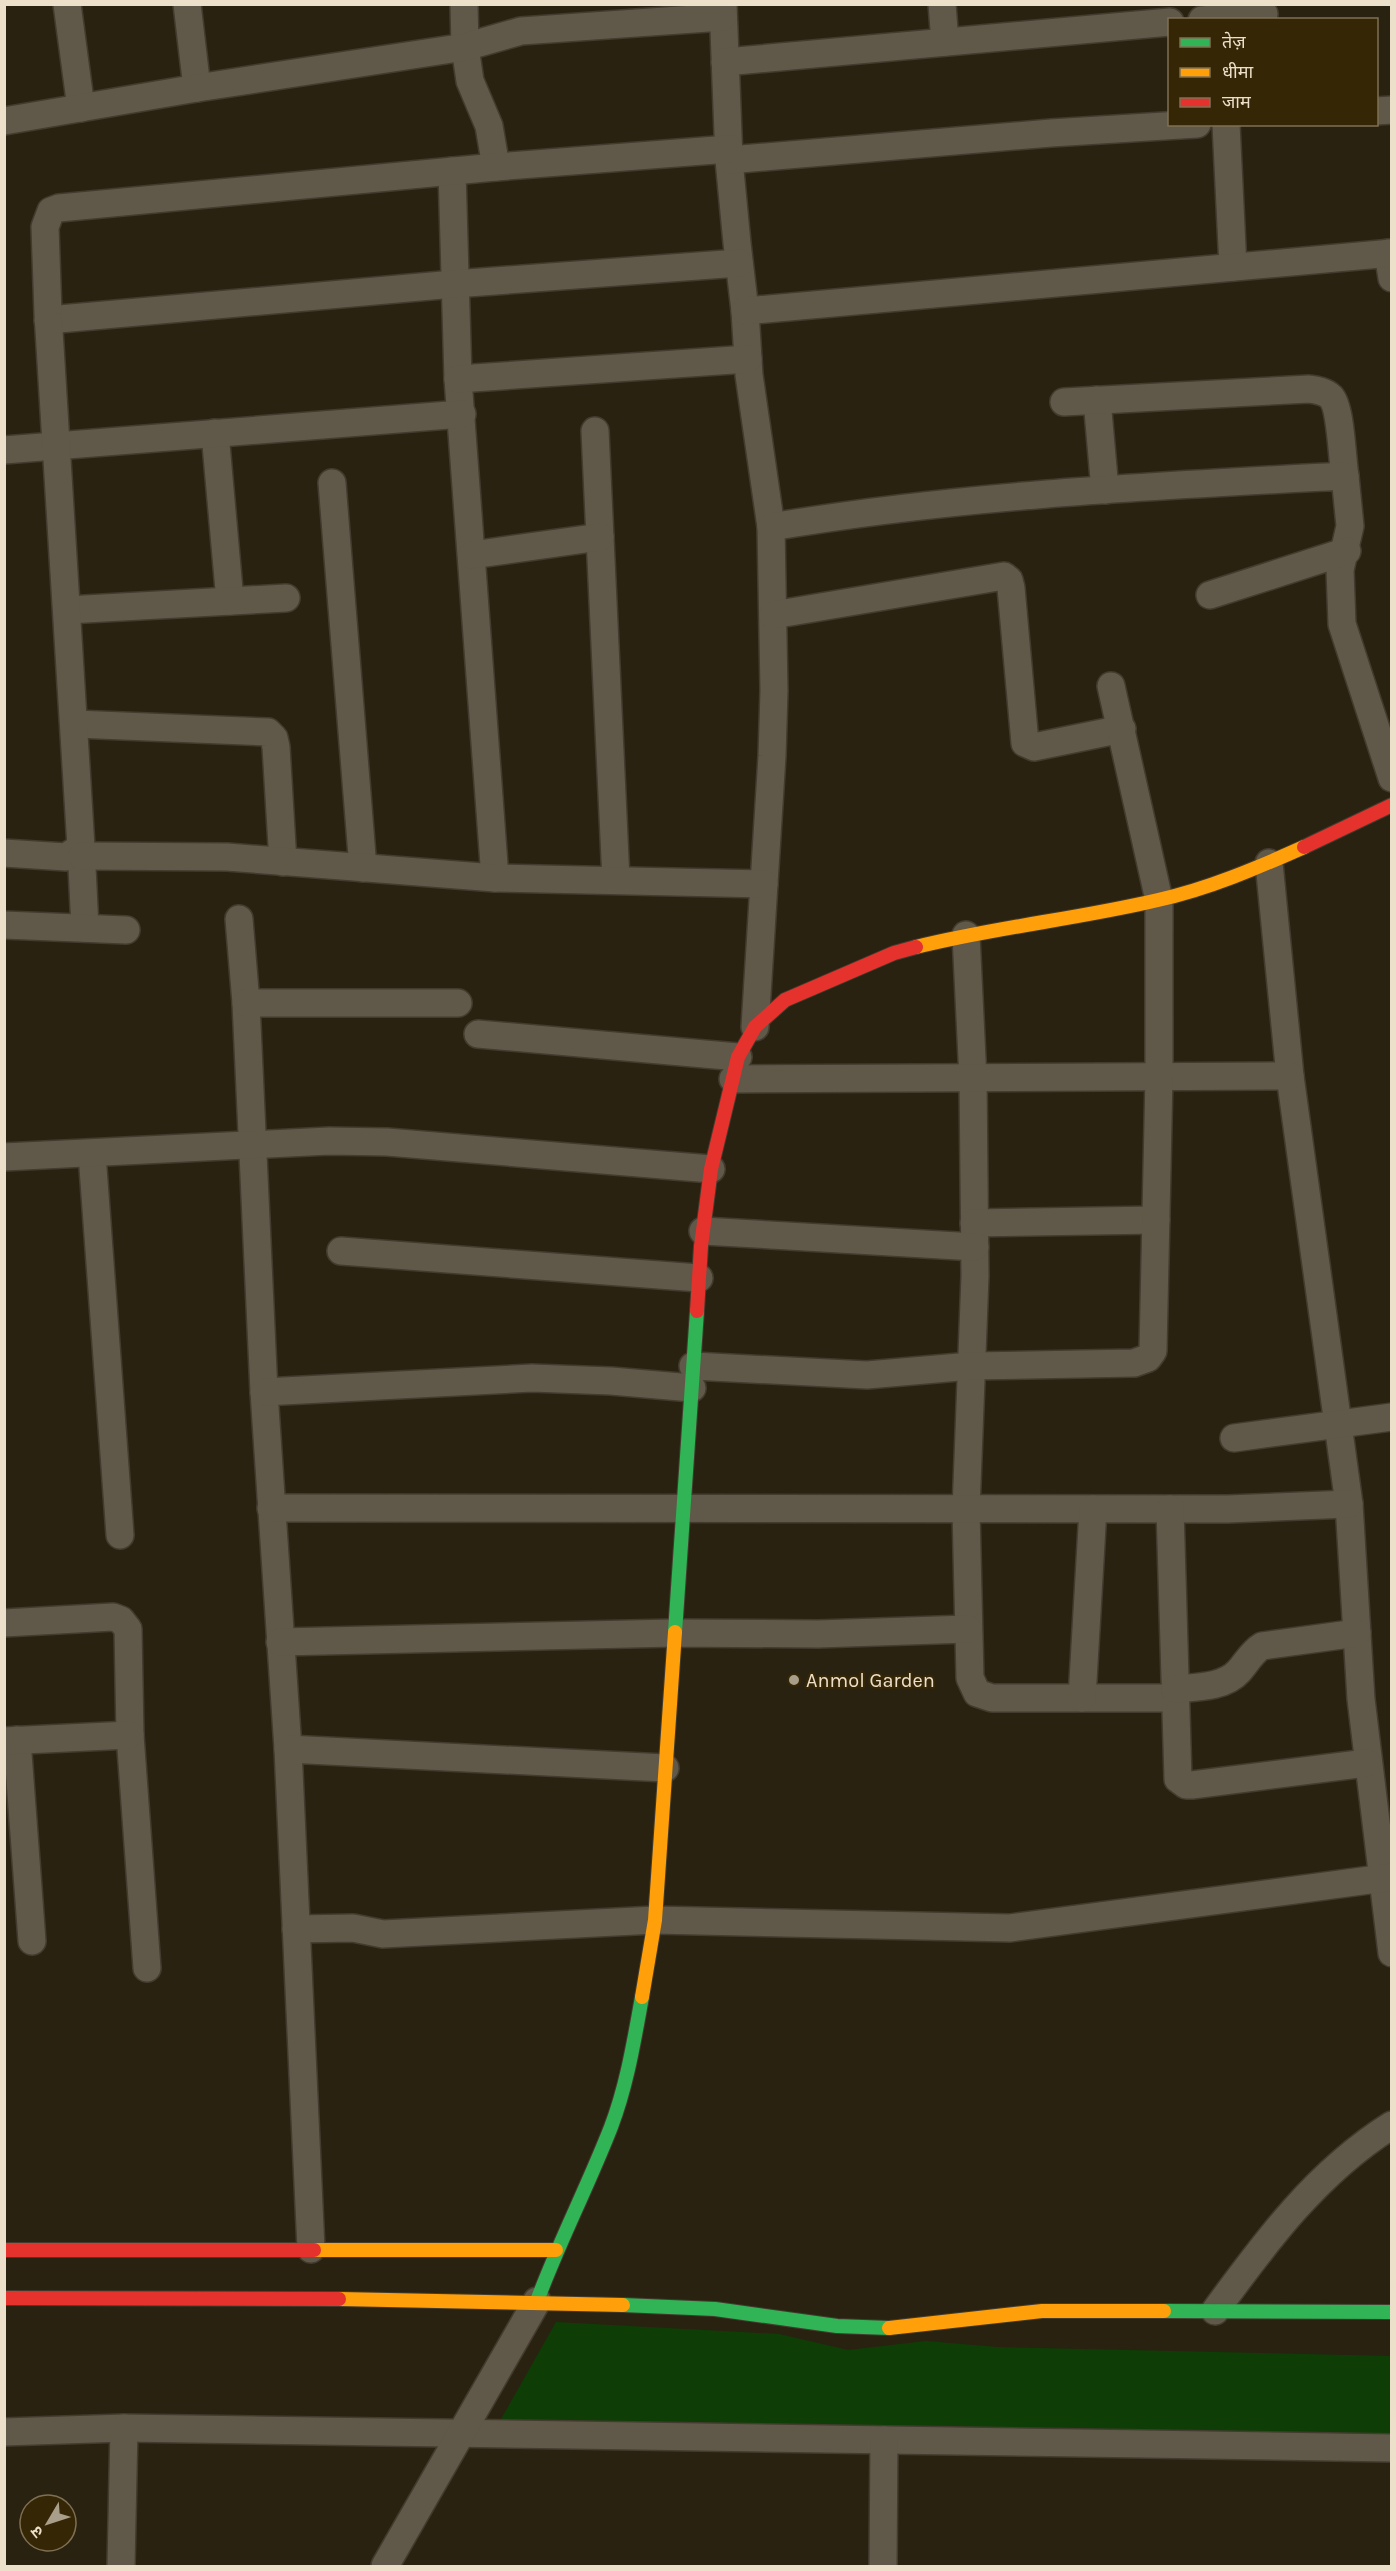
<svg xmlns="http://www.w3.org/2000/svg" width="1396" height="2571" viewBox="0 0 1396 2571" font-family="Karla,'Noto Sans Devanagari',sans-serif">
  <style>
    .green { fill: #0e3e06 }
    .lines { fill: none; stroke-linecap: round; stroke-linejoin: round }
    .street-casing { stroke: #423b2e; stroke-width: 30 }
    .fast-casing { stroke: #423b2e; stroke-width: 16 }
    .slow-casing { stroke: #423b2e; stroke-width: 16 }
    .jam-casing { stroke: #423b2e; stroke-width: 16 }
    .street { stroke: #605848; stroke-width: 27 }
    .fast { stroke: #30b455; stroke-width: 14 }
    .slow { stroke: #ff9f0a; stroke-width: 14 }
    .jam { stroke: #e5322d; stroke-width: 14 }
    .poi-dot { fill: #a99e89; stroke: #352606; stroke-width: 2 }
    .labels { text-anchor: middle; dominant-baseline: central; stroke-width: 4.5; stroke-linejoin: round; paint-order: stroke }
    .poi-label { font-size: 20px; fill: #ede0ca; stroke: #352606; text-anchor: start }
  </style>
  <rect width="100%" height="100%" fill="#2a2210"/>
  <!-- green -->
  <polygon class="green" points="556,2322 779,2334 848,2350 926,2341 997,2347 1391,2356 1391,2436 500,2421"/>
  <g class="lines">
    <defs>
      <g id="street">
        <polyline points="67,4 81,108"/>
        <polyline points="187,4 197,88"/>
        <polyline points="464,4 465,47 470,81 489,126 496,167"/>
        <polyline points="723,4 729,160 737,243 745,311 749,375 771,527 774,691 772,756 755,1027"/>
        <polyline points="942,4 945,42"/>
        <polyline points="1202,20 1264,14"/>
        <polyline points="725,62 1170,22"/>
        <polyline points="1376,111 1392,110"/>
        <polyline points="4,121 197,88 465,47 521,31 723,17"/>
        <polyline points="1226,124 1233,267"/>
        <polyline points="729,160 1051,133 1197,124"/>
        <polyline points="452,171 458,379 495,878"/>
        <polyline points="1388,253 1392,278"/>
        <polyline points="745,311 1392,253"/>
        <polyline points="48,320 454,284 739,263"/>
        <polyline points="458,379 748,359"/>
        <polyline points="1097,400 1105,490"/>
        <path d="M1064,402L1309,389C1316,390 1325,391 1331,397C1341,408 1342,459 1345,476"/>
        <polyline points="595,431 616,880"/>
        <polyline points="215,433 230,601"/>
        <polyline points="4,450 462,414"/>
        <polyline points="332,483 363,868"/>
        <path d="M771,527C960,495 1153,486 1345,476L1350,526L1340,570L1342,624L1392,778"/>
        <polyline points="472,555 600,537"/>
        <polyline points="1210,595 1347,551"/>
        <polyline points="67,610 286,598"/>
        <polyline points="773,615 1004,576 1009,580 1011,588 1025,743 1034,747 1122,729"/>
        <polyline points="75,724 268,732 274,738 276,747 283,862"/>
        <polyline points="81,847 85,928"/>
        <polyline points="4,853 66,857 81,847 48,314 45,227 51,211 59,208 496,167 729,149"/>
        <polyline points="82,856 227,857 495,878 764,884"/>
        <polyline points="1269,863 1290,1076 1349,1504 1361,1699 1392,1953"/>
        <polyline points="239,919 246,1003 264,1392 288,1749"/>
        <polyline points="4,925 126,930"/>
        <polyline points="966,935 973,1079 975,1276 966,1510 970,1678 977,1693 992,1698 1175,1698"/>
        <polyline points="246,1003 458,1003"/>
        <polyline points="478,1034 738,1057"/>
        <polyline points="733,1079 1290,1076"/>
        <polyline points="92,1154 120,1535"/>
        <polyline points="4,1157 329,1141 387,1142 711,1169"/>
        <polyline points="974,1223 1156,1220"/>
        <polyline points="703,1231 975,1247"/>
        <polyline points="341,1251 699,1278"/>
        <polyline points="693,1366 867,1375 971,1366 1134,1363 1148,1358 1153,1351 1159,1077 1159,900 1111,686"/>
        <polyline points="264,1392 532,1378 611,1381 692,1388"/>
        <polyline points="1234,1438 1392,1417"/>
        <polyline points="271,1508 1228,1509 1349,1504"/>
        <polyline points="1170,1509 1178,1779 1186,1785 1192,1785 1367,1763"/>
        <polyline points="4,1623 113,1617 121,1620 128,1629 130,1735 147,1968"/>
        <polyline points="280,1642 674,1633 818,1634 968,1629"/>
        <path d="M1175,1689C1195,1687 1224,1688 1239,1671C1247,1662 1252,1652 1262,1646L1357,1633"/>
        <polyline points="1082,1698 1093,1509"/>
        <polyline points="17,1740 32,1941"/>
        <polyline points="4,1741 130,1735"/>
        <polyline points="296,1929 353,1928 383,1934 655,1920 1010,1928 1392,1877"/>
        <polyline points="311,2249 288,1749 665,1768"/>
        <path d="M1215,2311C1266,2241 1317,2172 1392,2125"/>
        <polyline points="4,2432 124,2428 1392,2448"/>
        <polyline points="121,2566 124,2428"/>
        <polyline points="385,2566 537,2301"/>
        <polyline points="883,2566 884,2440"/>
      </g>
      <g id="fast">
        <polyline points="675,1632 697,1311"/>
        <path d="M537,2301C559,2242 588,2186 611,2127C627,2085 634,2041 642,1997"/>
        <polyline points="623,2305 715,2309 837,2326 889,2328"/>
        <polyline points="1164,2311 1392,2312"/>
      </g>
      <g id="slow">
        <path d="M916,947C996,927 1078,919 1158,900C1208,889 1257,868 1304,847"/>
        <polyline points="642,1997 655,1920 675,1632"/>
        <polyline points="314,2250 556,2250"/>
        <polyline points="339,2299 623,2305"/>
        <polyline points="889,2328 1042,2311 1164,2311"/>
      </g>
      <g id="jam">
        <polyline points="1304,847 1392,805"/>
        <polyline points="697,1311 701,1246 711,1169 738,1057 755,1027 785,1000 894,953 916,947"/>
        <polyline points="4,2250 314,2250"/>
        <polyline points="4,2298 339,2299"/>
      </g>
    </defs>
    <!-- street casing -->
    <use href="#street" class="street-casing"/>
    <!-- fast casing -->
    <use href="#fast" class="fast-casing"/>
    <!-- slow casing -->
    <use href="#slow" class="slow-casing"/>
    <!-- jam casing -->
    <use href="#jam" class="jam-casing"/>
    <!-- street -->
    <use href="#street" class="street"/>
    <!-- fast -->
    <use href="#fast" class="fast"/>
    <!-- slow -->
    <use href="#slow" class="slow"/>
    <!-- jam -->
    <use href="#jam" class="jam"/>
  </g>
  <!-- markers -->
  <circle class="poi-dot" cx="794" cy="1680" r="6"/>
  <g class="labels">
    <!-- poi labels -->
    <g class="poi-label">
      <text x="806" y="1680">Anmol Garden</text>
    </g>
  </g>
  <!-- border -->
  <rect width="1396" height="2571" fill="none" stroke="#ede0ca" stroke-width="12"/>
  <!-- legend -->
  <rect x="1168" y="18" width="210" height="108" fill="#352606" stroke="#7f7054" stroke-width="1.5"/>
  <rect x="1180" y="38" width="30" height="9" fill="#30b455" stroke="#7f7054" stroke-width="1.5"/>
  <text x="1222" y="48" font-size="18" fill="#ede0ca">तेज़</text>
  <rect x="1180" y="68" width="30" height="9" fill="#ff9f0a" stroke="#7f7054" stroke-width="1.5"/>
  <text x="1222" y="78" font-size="18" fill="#ede0ca">धीमा</text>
  <rect x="1180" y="98" width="30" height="9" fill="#e5322d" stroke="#7f7054" stroke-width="1.5"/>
  <text x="1222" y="108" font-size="18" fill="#ede0ca">जाम</text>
  <!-- north arrow -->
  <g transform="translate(48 2523) rotate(231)"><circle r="28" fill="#352606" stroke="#7f7054" stroke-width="1.5"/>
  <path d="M0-4.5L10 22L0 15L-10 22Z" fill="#a99e89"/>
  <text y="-9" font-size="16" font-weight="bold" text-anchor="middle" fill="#ede0ca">उ</text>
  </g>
</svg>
